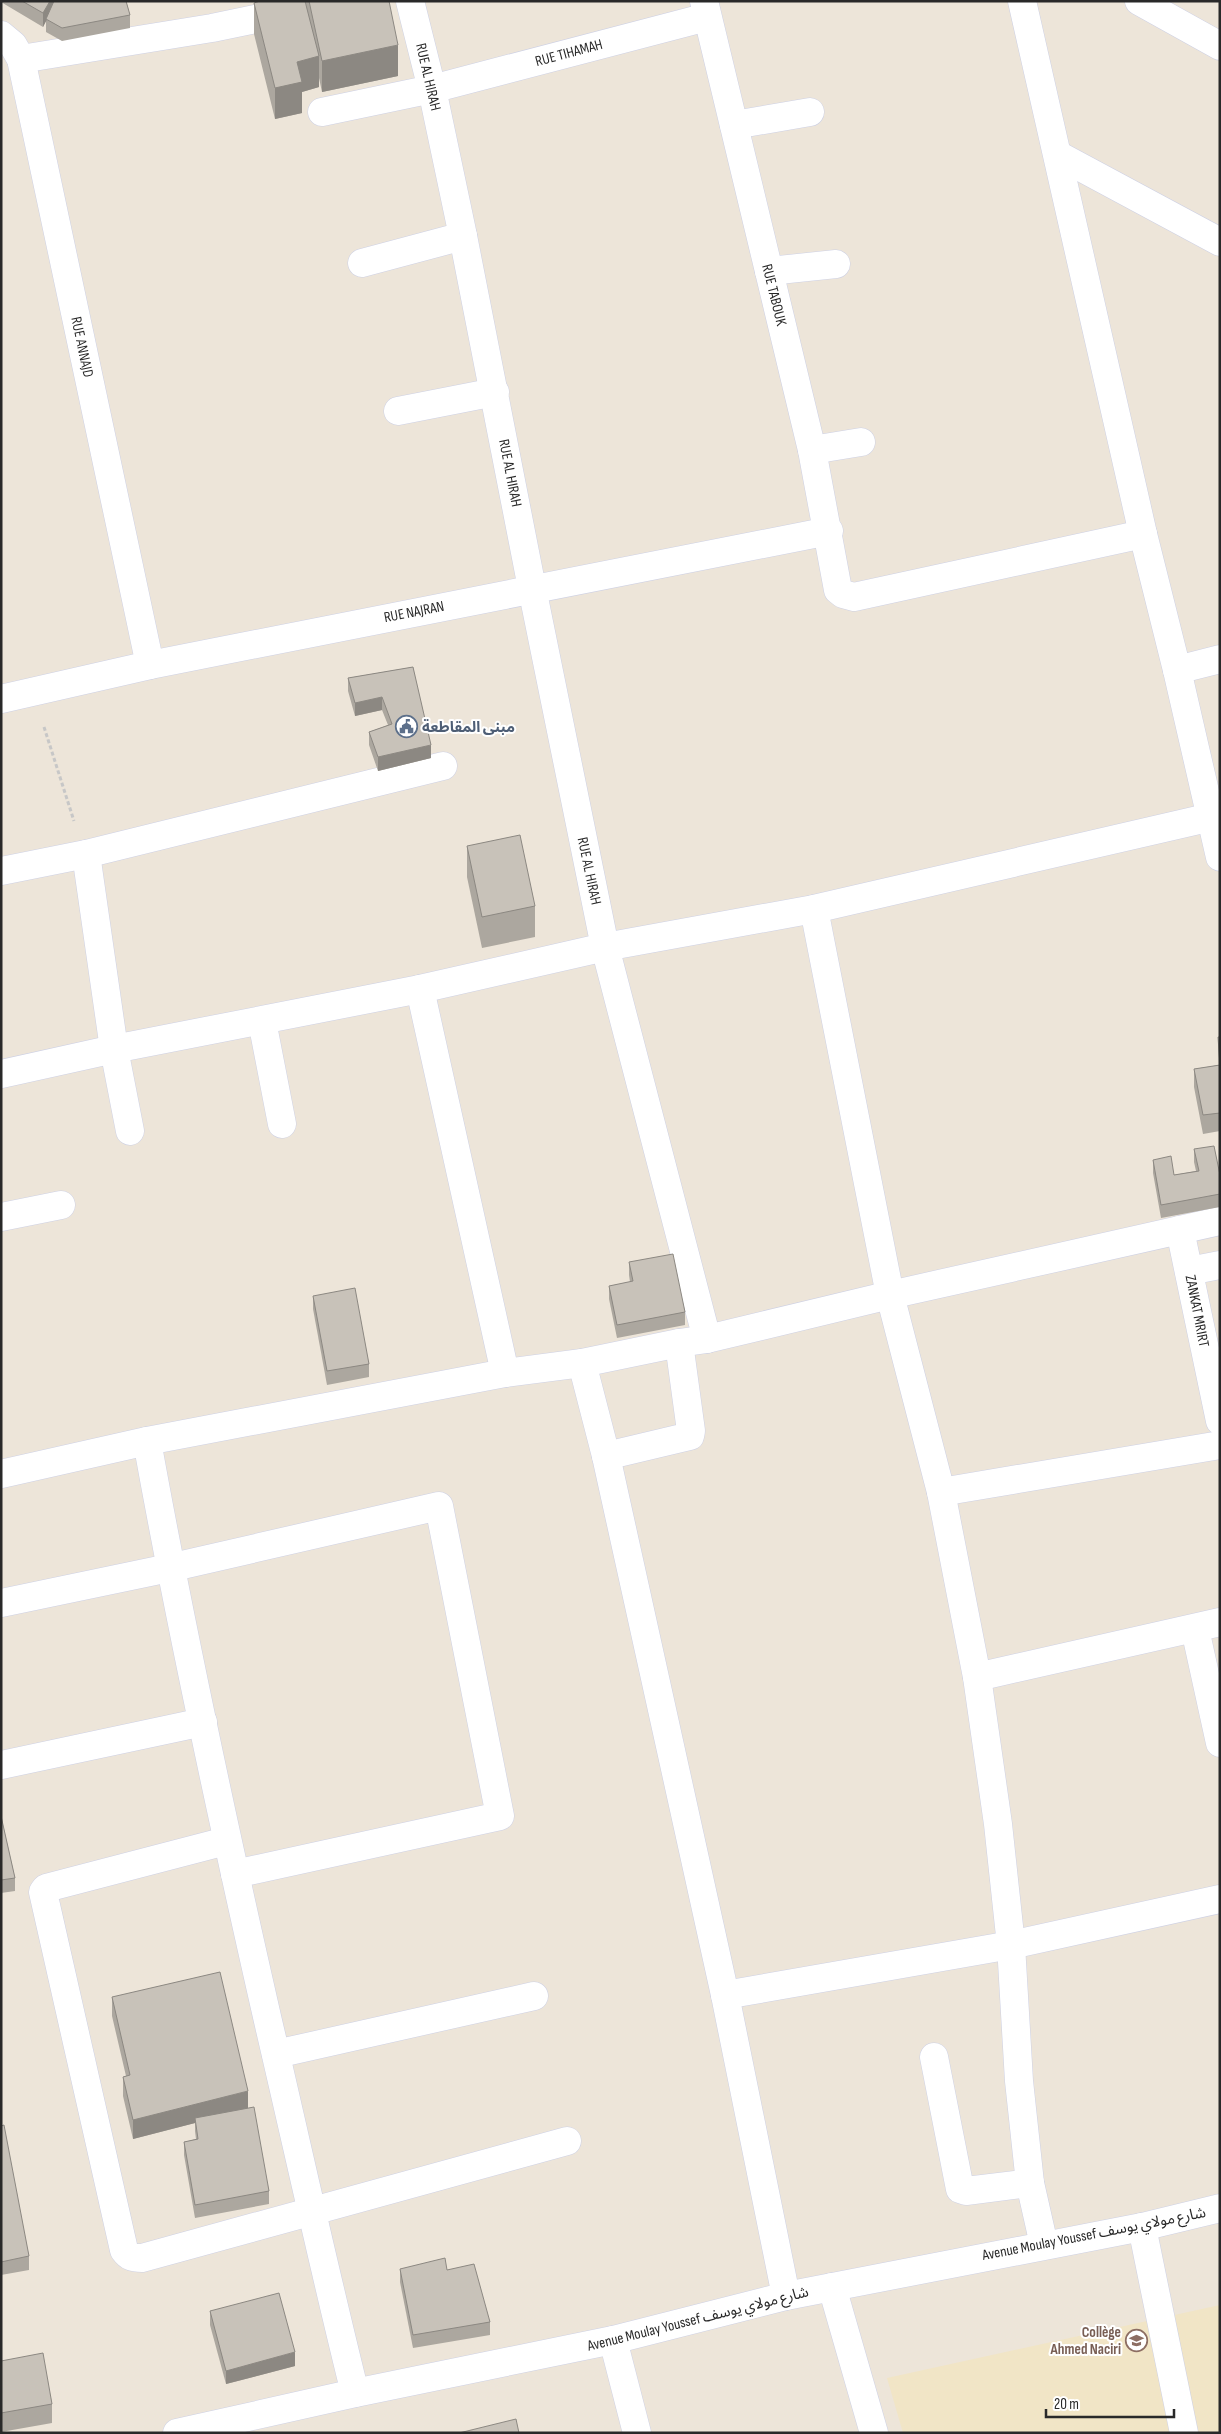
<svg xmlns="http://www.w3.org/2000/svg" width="1221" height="2434" viewBox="0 0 1221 2434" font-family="'Sofia Sans Condensed','Noto Sans Arabic',sans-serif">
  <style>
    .education { fill: #f1e5c6 }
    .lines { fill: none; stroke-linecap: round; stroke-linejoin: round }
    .minor-casing { stroke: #ced1e4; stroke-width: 29 }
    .path { stroke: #c7c7c7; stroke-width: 3; stroke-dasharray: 4 2.5; stroke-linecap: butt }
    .minor { stroke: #fff; stroke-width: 28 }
    .wall { fill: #aca79f }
    .shaded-wall { fill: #8c8882 }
    .building { fill: #c8c2b9; stroke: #8c8882 }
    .labels { text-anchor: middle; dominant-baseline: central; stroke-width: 4; stroke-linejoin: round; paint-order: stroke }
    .street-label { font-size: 15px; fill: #292929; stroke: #fff }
    .service-label { font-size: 15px; font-weight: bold; fill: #4e5e75; stroke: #fff; text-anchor: start }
    .education-label { font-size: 15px; font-weight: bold; fill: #785e54; stroke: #fff; text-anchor: end }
  </style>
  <rect width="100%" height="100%" fill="#ede5d9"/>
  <!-- education -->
  <polygon class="education" points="1220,2305 1220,2433 903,2433 887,2378"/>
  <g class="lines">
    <defs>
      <g id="minor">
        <polyline points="410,1 432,89 463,236 532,588 605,947 707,1339"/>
        <polyline points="704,1 812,450 838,590 843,594 854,597 1143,534"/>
        <polyline points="1022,1 1143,534 1177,670 1220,857"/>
        <polyline points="1139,1 1220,46"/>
        <polyline points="1,35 13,45 21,59 150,665"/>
        <polyline points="21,59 212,28 342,1"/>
        <polyline points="322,112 432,89 707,17"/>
        <polyline points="734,125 810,112"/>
        <polyline points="1058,155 1220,242"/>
        <polyline points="362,263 463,236"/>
        <polyline points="769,271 836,264"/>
        <polyline points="398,411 495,392"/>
        <polyline points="812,450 861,442"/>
        <polyline points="1177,670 1220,659"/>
        <polyline points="1,699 150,665 829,531"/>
        <polyline points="86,854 114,1049 130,1131"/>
        <polyline points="1,871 86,854 443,766"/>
        <polyline points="814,909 890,1295 941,1492 977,1677 998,1824 1011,1945 1019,2081 1030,2183 1044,2245"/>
        <polyline points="420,989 505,1373"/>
        <polyline points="262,1021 282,1124"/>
        <polyline points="1,1074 114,1049 420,989 605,947 814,909 1220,815"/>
        <polyline points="1,1217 61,1205"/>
        <polyline points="1180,1230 1220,1421"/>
        <polyline points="1189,1271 1220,1265"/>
        <polyline points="582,1363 606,1456 725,1995 786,2296"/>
        <path d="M147,1441C182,1635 224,1828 268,2021C297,2145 324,2269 355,2393"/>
        <polyline points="606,1456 690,1436 691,1431 679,1343"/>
        <polyline points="1,1474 147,1441 505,1373 582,1363 679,1343 707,1339 890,1295 1220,1221"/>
        <polyline points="941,1492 1220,1445"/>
        <polyline points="1,1603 169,1568 439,1506 500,1816 235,1874"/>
        <polyline points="1195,1629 1220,1743"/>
        <polyline points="977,1677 1220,1622"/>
        <polyline points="1,1765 203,1722"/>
        <path d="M226,1841L46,1888L43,1892L124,2250C129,2257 133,2258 142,2258L567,2141"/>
        <polyline points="725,1995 1011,1945 1220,1899"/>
        <polyline points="276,2054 534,1996"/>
        <polyline points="934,2057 960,2189 966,2191 1030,2183"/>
        <polyline points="1142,2227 1184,2433"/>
        <polyline points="832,2287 874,2433"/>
        <polyline points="613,2340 637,2433"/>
        <polyline points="177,2433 355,2393 613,2340 786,2296 1142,2227 1220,2208"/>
      </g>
    </defs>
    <!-- minor casing -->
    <use href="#minor" class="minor-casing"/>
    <!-- path -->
    <polyline class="path" points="44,727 74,821"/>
    <!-- minor -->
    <use href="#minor" class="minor"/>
  </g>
  <!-- wall -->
  <g class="wall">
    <polygon points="1,1 126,1 130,15 130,28 62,41 46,32 46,20 43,27 1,2"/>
    <polygon points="306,1 389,1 398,76 322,92 319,78 319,87 302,92 302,113 275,119 254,34 254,3 306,7"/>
    <polygon points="413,667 431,758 378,771 369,745 369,732 388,725 382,710 355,716 348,691 348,678"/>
    <polygon points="467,846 535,906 535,937 482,948 467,877"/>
    <polygon points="1218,1037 1220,1037 1220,1131 1203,1134 1194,1087 1194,1069 1219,1065"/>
    <polygon points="1194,1149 1220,1175 1220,1207 1161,1218 1153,1173 1153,1160 1174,1175 1196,1171 1194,1162"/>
    <polygon points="629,1262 685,1312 685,1325 617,1338 609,1299 609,1286 630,1282 629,1275"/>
    <polygon points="313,1296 369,1364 369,1377 327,1385 313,1309"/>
    <polygon points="1,1816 15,1878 15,1891 1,1893"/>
    <polygon points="112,1997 248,2108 269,2191 269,2204 195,2218 184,2155 184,2142 196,2139 195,2131 195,2123 133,2139 123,2096 123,2077 126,2076 112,2016"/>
    <polygon points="1,2126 29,2256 29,2270 1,2275"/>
    <polygon points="400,2269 447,2270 490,2322 490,2335 413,2348 400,2282"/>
    <polygon points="210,2311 295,2366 226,2384 210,2325"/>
    <polygon points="1,2361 52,2404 52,2423 1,2432"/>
  </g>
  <!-- shaded-wall -->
  <g class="shaded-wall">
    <polygon points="50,1 57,1 43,27 43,13"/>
    <polygon points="398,45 398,76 322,92 322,61"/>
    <polygon points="319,56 319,87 302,92 302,113 275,119 275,88 297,62"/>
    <polygon points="382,697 382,710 355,716 355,703"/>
    <polygon points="431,745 431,758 378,771 378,757"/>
    <polygon points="248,2091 248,2110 195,2118 195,2123 133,2139 133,2120"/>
    <polygon points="295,2352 295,2366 226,2384 226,2371"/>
  </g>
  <!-- building -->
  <g class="building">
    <polygon points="22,1 50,1 43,13"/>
    <polygon points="54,1 126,1 130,15 62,28 46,19"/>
    <polygon points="260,1 305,1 319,56 297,62 302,82 275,88 254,3"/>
    <polygon points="309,1 389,1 398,45 322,61"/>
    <polygon points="413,667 431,745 378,757 369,732 392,724 382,697 355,703 348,678"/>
    <polygon points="520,835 535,906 482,917 467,846"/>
    <polygon points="1218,1037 1220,1037 1220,1113 1203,1115 1194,1069 1220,1065"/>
    <polygon points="1214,1146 1220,1175 1220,1194 1161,1205 1153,1160 1171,1156 1174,1175 1199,1171 1194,1149"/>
    <polygon points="673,1254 685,1312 617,1325 609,1286 633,1281 629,1262"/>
    <polygon points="355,1288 369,1364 327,1371 313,1296"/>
    <polygon points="1,1816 15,1878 1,1880"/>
    <polygon points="220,1972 248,2091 133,2120 123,2077 130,2075 112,1997"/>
    <polygon points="254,2107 269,2191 195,2205 184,2142 198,2139 195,2118"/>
    <polygon points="4,2125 29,2256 1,2262 1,2126"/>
    <polygon points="445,2258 447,2270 474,2264 490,2322 413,2335 400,2269"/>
    <polygon points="279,2293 295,2352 226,2371 210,2311"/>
    <polygon points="43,2353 52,2404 1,2413 1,2361"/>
    <polygon points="516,2419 519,2433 459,2433"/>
  </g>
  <!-- icons -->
  <defs>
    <symbol id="civic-ring" viewBox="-11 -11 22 22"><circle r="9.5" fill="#fff" stroke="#5c6f8a" stroke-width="1.5"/><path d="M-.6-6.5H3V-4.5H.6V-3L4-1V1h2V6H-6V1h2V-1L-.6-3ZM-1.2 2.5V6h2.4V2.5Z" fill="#5c6f8a"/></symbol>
    <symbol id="school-ring" viewBox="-11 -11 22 22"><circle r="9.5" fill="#fff" stroke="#8d6e63" stroke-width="1.5"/><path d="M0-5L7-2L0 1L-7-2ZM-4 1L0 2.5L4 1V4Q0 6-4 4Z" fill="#8d6e63"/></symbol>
  </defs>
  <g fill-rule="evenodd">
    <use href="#civic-ring" x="394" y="714" width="25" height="25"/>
    <use href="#school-ring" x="1124" y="2328" width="25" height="25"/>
  </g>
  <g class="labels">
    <!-- street labels -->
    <g class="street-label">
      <text transform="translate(569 53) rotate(-15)">RUE TIHAMAH</text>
      <text transform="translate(428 77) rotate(77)">RUE AL HIRAH</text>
      <text transform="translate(774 295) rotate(76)">RUE TABOUK</text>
      <text transform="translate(82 347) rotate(78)">RUE ANNAJD</text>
      <text transform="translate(510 473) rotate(79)">RUE AL HIRAH</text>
      <text transform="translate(414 612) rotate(-11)">RUE NAJRAN</text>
      <text transform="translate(589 871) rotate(78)">RUE AL HIRAH</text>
      <text transform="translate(1197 1311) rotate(79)">ZANKAT MRIRT</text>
      <text transform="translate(1094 2234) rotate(-11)">Avenue Moulay Youssef شارع مولاي يوسف</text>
      <text transform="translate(698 2319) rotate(-14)">Avenue Moulay Youssef شارع مولاي يوسف</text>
    </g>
    <!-- service labels -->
    <g class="service-label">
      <text x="422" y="727">مبنى المقاطعة</text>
    </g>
    <!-- education labels -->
    <g class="education-label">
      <text x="1121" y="2332">Collège<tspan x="1121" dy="17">Ahmed Naciri</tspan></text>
    </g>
  </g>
  <!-- border -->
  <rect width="1221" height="2434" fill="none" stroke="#292929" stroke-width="5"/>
  <!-- scale -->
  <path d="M1046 2409v8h128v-8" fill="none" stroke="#292929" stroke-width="2.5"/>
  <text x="1054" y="2409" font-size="15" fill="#292929" stroke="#ffffff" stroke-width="4" paint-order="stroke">20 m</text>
</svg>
